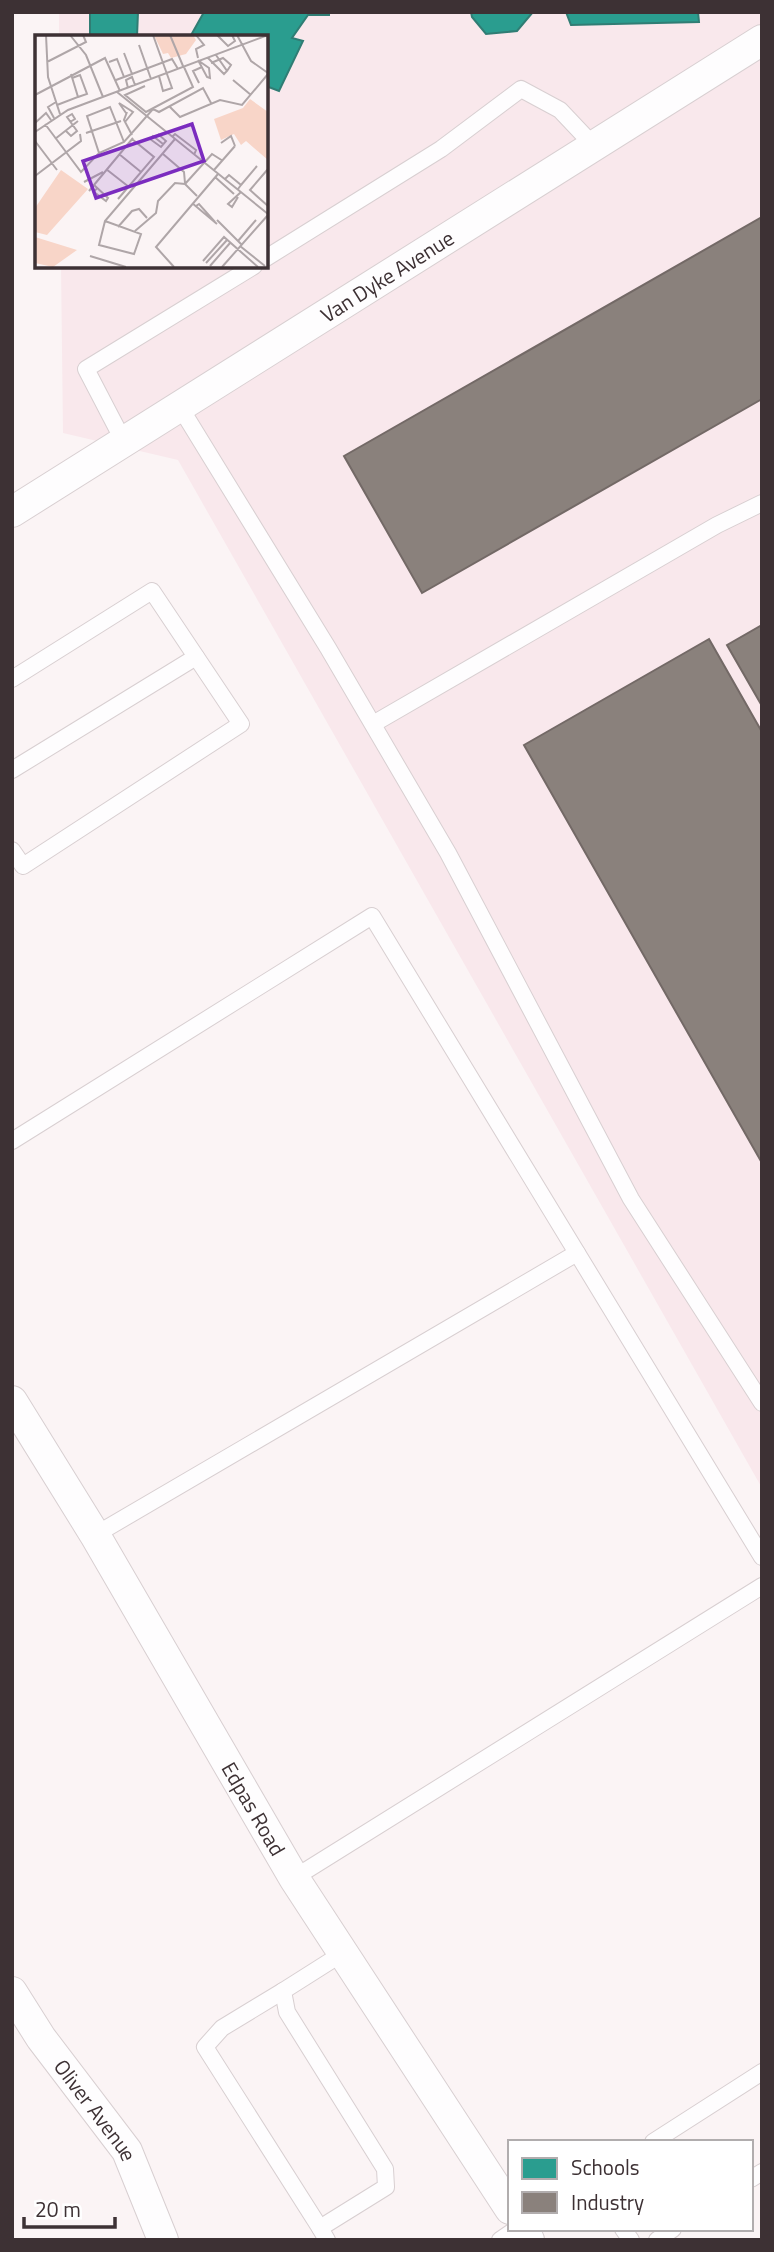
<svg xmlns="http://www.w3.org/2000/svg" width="774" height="2252" viewBox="0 0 774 2252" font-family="'Titillium Web',sans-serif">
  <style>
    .built { fill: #f9e8ec }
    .schools { fill: #2a9d8f; stroke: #307d74; stroke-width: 2 }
    .industry { fill: #8a817c; stroke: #736966; stroke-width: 2 }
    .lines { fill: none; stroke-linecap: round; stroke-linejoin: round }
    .lane-casing { stroke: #d8cfd1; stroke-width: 18 }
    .street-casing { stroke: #d8cfd1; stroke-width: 32 }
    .lane { stroke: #fefdfe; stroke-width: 16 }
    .street { stroke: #fefdfe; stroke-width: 30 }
    .labels { text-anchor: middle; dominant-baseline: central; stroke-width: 7; stroke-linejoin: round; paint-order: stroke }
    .street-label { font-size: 21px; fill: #3d3134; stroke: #fff }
    .inset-road { fill: none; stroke: #afa6a8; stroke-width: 2 }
    .view { fill: #7b2cbf; fill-opacity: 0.15; stroke: #7b2cbf; stroke-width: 3.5 }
    .inset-edge { fill: none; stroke: #3d3134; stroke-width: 3.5 }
  </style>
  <rect width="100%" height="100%" fill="#fbf4f5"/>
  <!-- built -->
  <polygon class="built" points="59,12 762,12 762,1488 178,460 63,433 61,266 266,266 266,37 59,37"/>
  <!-- schools -->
  <g class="schools">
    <polygon points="90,12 138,12 137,37 90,37"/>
    <polygon points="204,12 329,12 329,15 308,15 292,38 303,41 279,91 266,86 266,37 190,37"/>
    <polygon points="471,12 533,12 517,31 486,34 472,17"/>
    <polygon points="566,12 698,12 699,22 571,25"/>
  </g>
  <!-- industry -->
  <g class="industry">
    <polygon points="762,217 762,399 422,593 344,456"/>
    <polygon points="762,625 762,706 727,645"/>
    <polygon points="709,639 762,732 762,1163 524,745"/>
  </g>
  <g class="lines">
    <defs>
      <g id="lane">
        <polyline points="266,258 441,149 521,89 560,110 594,146"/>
        <polyline points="180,407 328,648 448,853 631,1199 762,1403"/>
        <polyline points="124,442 86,369 254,266"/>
        <polyline points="12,679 152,591 241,724 23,866 12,850"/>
        <polyline points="373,724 717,525 762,503"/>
        <polyline points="12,770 196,657"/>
        <polyline points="12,1141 372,916 762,1557"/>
        <polyline points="95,1535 577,1253"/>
        <polyline points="294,1878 762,1586"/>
        <polyline points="283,1991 222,2028 205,2047 320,2228"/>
        <polyline points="653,2142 762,2072"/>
        <polyline points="751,2179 762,2172"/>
        <polyline points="623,2229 631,2240"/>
        <polyline points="327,2240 320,2228 386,2187 385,2169 287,2012 283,1991 343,1953"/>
        <polyline points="500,2240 516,2229"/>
        <polyline points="657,2240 673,2229"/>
      </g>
      <g id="street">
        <path id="s1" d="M12,512L762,40"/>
        <path id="s2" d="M12,1401L95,1535L294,1878L510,2209"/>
        <path id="s3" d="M12,1992L41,2038L127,2151L163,2240"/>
        <polyline points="523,2229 529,2240"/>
      </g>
    </defs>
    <!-- lane casing -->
    <use href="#lane" class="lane-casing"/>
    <!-- street casing -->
    <use href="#street" class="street-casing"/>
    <!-- lane -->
    <use href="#lane" class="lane"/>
    <!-- street -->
    <use href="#street" class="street"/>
  </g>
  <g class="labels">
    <!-- street labels -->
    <g class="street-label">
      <text stroke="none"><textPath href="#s1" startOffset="443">Van Dyke Avenue</textPath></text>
      <text stroke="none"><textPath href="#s2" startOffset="474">Edpas Road</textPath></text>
      <text stroke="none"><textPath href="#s3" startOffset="145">Oliver Avenue</textPath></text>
    </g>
  </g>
  <!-- overview -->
  <g transform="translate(35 35)">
    <rect width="233" height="233" fill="#fbf4f5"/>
    <path d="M119,0H158L161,5L151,19L136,23L133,18L128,19ZM215,64L233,77V125L211,106L206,110L199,99L186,105L179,84L208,73ZM26,135L53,154L12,200L0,197V173ZM0,202L42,215L18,232L0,228Z" fill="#f8d5c8"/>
    <path class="inset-road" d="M11,0L13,42L25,79M35,0L51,20L68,62M118,0L137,53L128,56L124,41M135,0L148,31M161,0L169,10L161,14L163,23M182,0L193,11L200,6L197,0M202,0L216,26L233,38M104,10L116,44M89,18L97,39M173,23L189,39L192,36L181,20M163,25L172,42L175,43L174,33L164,26M12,27L51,7L48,0M74,27L82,24L89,42M176,28L188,23L196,30L192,36M37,43L45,40L52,59L43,62M81,45L137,24L143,34M198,45L216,60M164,48L158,36L167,32M110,51L90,60L111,77L158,52L149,32M93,53L91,45L97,42L100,50M82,57L233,179M0,60L70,23L85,56M22,70L43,62L36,39M134,71L145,82L185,65L207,70L233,39M92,77L89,85L97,100M19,83L13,72L21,67M90,87L98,77L84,68L91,78M0,88L11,78L16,85M10,89L46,137L64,118L89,107L118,74L124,77L168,53L176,68M31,96L36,101L42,96L32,82L37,79L40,84L35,87M0,97L33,75L233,0M51,98L86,86M123,99L131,106L126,112L115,104L118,101L128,109M137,102L140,99L161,115L159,120M20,104L43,86M0,106L22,135M186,108L196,101L200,111M64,118L52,81L75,72L89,107M84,119L106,137M128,119L149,137L150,148M71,134L94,152M233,134L215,155L233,171M179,135L200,111M0,141L46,106L45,99M180,142L199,159M190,144L194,140L206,150L203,154M49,147L68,137M150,149L177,119L188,126M59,150L73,163L71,166L59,157L62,153M206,150L222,131M54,156L98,103M203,162L197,172L193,169L206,157M83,164L119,122L97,104M157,168L182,189M161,171L164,169L180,187M182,185L207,210M70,186L106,199L99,219L64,210L70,186L140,104M83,192L97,176L104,174L112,183M100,196L121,178L123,166L140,148L150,149L162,161M203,206L221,185M205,211L230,231M55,221L91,232M168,226L189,202L223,232M171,228L192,205M175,231L195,208M139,232L121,212L183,139M187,232L233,180"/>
    <path class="view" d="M157,89L169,126L61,163L48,126Z"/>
    <rect width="233" height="233" class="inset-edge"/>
  </g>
  <!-- border -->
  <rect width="774" height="2252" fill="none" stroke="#3d3134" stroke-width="28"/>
  <!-- legend -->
  <rect x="508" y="2140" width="245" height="91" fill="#ffffff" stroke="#b1adae" stroke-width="2"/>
  <rect x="522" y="2158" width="35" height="21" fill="#2a9d8f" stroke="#b1adae" stroke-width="2"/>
  <text x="571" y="2175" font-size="21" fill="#3d3134">Schools</text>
  <rect x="522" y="2192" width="35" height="21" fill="#8a817c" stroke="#b1adae" stroke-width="2"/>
  <text x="571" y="2210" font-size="21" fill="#3d3134">Industry</text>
  <!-- scale -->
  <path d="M24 2217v10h91v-10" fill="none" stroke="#3d3134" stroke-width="3.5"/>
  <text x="35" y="2217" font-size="21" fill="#3d3134" stroke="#ffffff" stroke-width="5" paint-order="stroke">20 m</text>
</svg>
